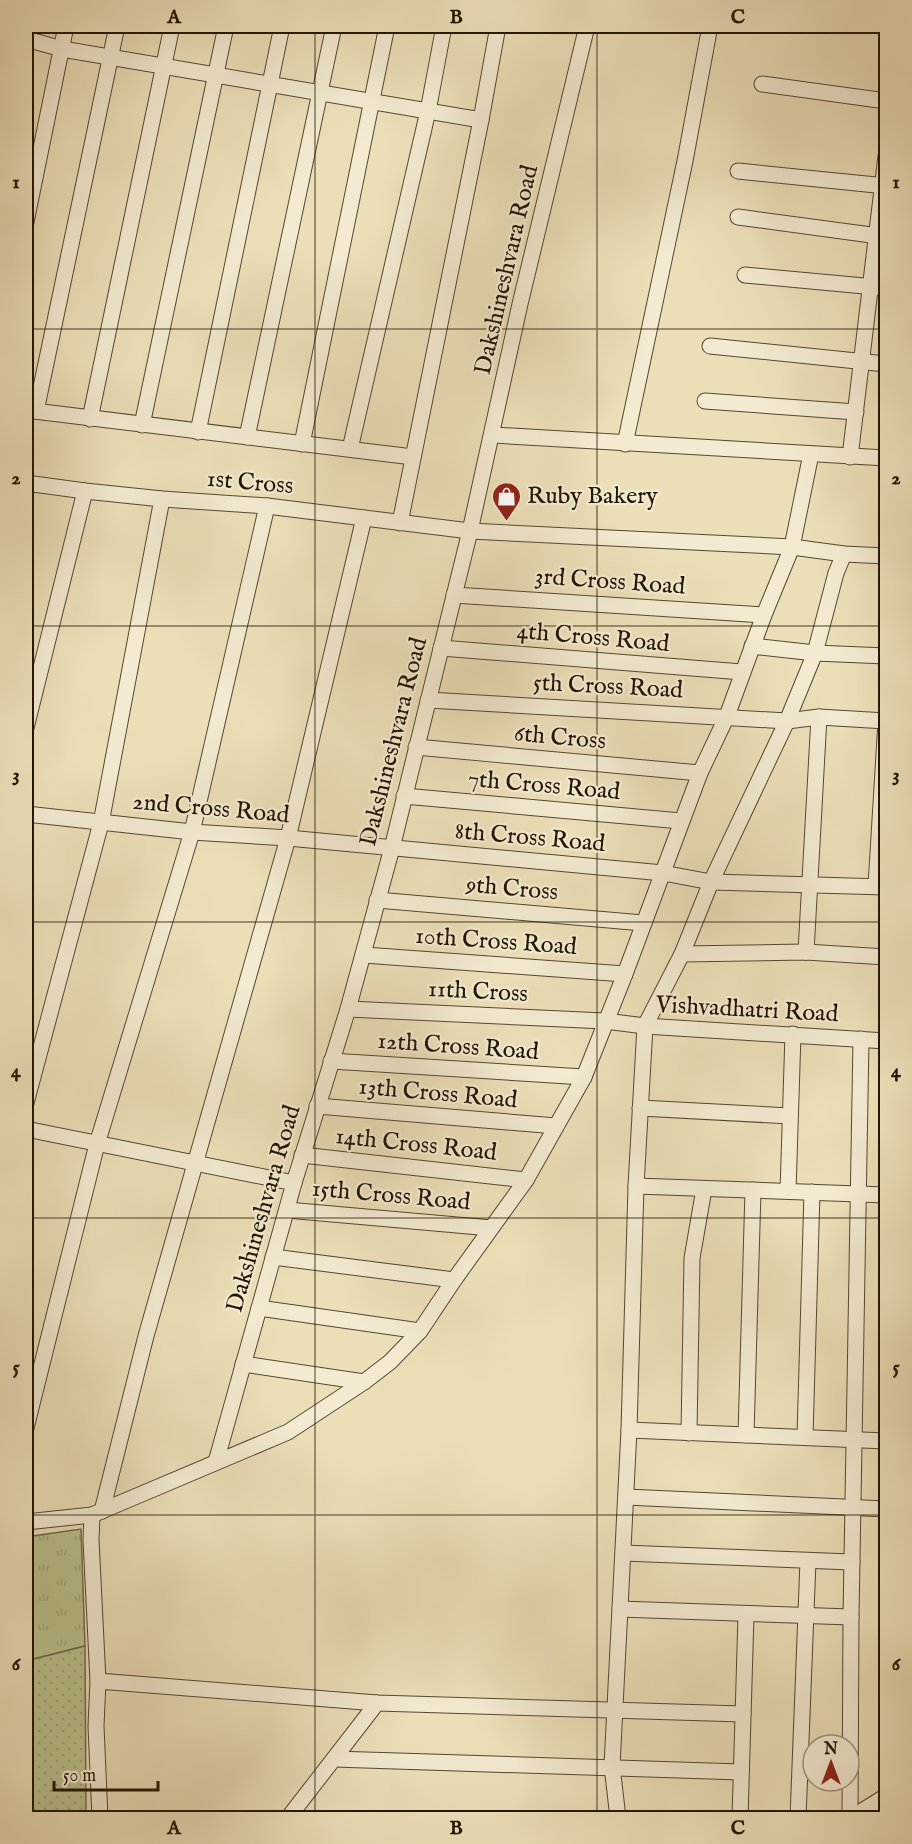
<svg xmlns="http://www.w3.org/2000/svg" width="912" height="1844" viewBox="0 0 912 1844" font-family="'IM FELL English',serif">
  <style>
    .park { fill: url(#park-tufts); stroke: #6e6b48; stroke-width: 1.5 }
    .garden { fill: url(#garden-dots); stroke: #6e6b48; stroke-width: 1.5 }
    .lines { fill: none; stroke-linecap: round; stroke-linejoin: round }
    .minor-casing { stroke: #544831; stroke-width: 17 }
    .minor { stroke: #f3ead1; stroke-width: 15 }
    .grid { fill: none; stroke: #211504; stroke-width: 1.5; stroke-opacity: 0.55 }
    .labels { text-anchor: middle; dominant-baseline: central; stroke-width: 4.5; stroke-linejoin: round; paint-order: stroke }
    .street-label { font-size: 24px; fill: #211504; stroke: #f3ead1 }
    .poi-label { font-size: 24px; fill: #211504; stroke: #f3ead1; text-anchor: start }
    .neatline { fill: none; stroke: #211504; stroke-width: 2 }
    .grid-label { font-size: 20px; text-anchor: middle; font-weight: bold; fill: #211504 }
  </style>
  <defs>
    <pattern id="park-tufts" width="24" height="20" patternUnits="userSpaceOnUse" patternTransform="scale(1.5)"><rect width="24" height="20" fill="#bac18d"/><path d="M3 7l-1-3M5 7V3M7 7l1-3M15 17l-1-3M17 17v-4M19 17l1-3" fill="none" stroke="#a0a578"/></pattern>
    <pattern id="garden-dots" width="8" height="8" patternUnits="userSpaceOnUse" patternTransform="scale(1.5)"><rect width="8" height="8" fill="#bac18d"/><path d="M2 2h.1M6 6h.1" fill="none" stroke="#a0a578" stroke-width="1.8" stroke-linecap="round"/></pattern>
  </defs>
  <rect width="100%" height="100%" fill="#ecdfb8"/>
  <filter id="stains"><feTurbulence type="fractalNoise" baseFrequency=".00333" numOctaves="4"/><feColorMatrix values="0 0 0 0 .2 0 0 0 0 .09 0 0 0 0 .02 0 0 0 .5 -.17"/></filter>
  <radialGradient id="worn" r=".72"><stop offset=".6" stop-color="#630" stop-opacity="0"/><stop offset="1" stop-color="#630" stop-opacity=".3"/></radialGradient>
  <!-- park -->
  <polygon class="park" points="81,1529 85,1646 26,1661 26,1537"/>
  <!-- garden -->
  <polygon class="garden" points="85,1646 86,1818 26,1818 26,1661"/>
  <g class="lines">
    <defs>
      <g id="minor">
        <polyline points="26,39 62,49 481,120"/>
        <polyline points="762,84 886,101"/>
        <polyline points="738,171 886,186"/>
        <polyline points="738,217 886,237"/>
        <polyline points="26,222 66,26"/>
        <polyline points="745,275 886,288"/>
        <polyline points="710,346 886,364"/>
        <polyline points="705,401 856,412"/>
        <polyline points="26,410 413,457"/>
        <polyline points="36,411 117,26"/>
        <polyline points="90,419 172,26"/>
        <polyline points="142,425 226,26"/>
        <polyline points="198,432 282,26"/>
        <polyline points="493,435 886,458"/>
        <polyline points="247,437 334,26"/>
        <polyline points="302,444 387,26"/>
        <polyline points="625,444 685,161 710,26"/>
        <polyline points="350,449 428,111 444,26"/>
        <polyline points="850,457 886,156"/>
        <polyline points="26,483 85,491 162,499 267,506 470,531 792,547 844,554 886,556"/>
        <polyline points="400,523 481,120 498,26"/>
        <polyline points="454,595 764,615"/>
        <polyline points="752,646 815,653 886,656"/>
        <polyline points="441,648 742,672"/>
        <polyline points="428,700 787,721 819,717 886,721"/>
        <polyline points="26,728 85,491"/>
        <polyline points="416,747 700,773"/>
        <polyline points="404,796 681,821"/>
        <polyline points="26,814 192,832 288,838 663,873 711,882 886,887"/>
        <polyline points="876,886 886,721"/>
        <polyline points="377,900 643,923"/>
        <polyline points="806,952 819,717"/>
        <polyline points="682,954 806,952 886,957"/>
        <polyline points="364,955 625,974"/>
        <polyline points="348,1009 605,1021 645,1026 886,1041"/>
        <polyline points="331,1061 584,1077"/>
        <polyline points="26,1103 101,823 162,499"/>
        <polyline points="317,1106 556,1126"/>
        <polyline points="640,1108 790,1116"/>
        <polyline points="26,1129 294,1183"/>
        <polyline points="302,1155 526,1180"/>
        <polyline points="636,1186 886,1195"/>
        <polyline points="788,1191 793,1034"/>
        <polyline points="287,1210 491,1228"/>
        <polyline points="273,1257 454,1280"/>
        <polyline points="259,1308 420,1331"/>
        <polyline points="243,1364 364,1382"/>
        <polyline points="26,1428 97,1144 192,832 267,506"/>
        <polyline points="629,1430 886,1441"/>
        <polyline points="689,1433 692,1258 704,1189"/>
        <polyline points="746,1435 753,1190"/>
        <polyline points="805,1437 812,1192"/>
        <polyline points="216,1462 294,1183 348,1009 392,848 470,531 520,304 587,26"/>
        <polyline points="626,1497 886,1509"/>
        <polyline points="102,1511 146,1336 288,838 364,518"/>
        <polyline points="92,1515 91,1540 98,1681 96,1726 100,1818"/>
        <polyline points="26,1522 92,1515 288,1432 364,1382 390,1362 420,1331 454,1280 526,1180 584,1077 625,974 700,773 727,716 764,615 792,547 811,454"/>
        <polyline points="623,1553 852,1562"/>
        <polyline points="620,1609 851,1617"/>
        <polyline points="98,1681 377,1703 743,1714"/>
        <polyline points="334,1759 741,1772"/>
        <polyline points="288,1818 377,1703"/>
        <polyline points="618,1818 612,1766 629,1430 636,1186 645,1026 682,954 711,882 787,721 815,653 836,573 844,554"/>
        <polyline points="740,1818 746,1615"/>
        <polyline points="798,1818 808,1561"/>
        <polyline points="850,1818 851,1617 861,1039"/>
        <polyline points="851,1818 886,1796"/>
      </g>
    </defs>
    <!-- minor casing -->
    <use href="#minor" class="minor-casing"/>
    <!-- minor -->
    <use href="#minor" class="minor"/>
  </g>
  <!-- grid -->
  <path class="grid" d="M315,26V1818M597,26V1818M26,329H886M26,626H886M26,922H886M26,1218H886M26,1515H886"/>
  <!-- icons -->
  <defs>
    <symbol id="shop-pin" viewBox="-11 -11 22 30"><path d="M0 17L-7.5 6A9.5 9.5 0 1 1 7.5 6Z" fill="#8f2418" stroke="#f3ead1"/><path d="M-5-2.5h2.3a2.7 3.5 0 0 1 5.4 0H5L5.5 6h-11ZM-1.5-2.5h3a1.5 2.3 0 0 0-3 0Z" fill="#fff"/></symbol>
  </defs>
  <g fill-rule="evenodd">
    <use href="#shop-pin" x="490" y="480" width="33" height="45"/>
  </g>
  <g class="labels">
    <!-- street labels -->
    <g class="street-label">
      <text transform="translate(507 270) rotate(-77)">Dakshineshvara Road</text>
      <text transform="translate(250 483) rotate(5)">1st Cross</text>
      <text transform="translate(610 582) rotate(4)">3rd Cross Road</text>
      <text transform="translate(593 638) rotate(5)">4th Cross Road</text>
      <text transform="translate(608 687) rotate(3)">5th Cross Road</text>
      <text transform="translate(560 738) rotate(5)">6th Cross</text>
      <text transform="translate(394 742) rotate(-76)">Dakshineshvara Road</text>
      <text transform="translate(544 786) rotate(5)">7th Cross Road</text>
      <text transform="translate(211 809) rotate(5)">2nd Cross Road</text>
      <text transform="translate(530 838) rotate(5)">8th Cross Road</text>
      <text transform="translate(512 889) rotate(5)">9th Cross</text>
      <text transform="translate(496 942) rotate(4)">10th Cross Road</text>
      <text transform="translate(478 992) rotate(3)">11th Cross</text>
      <text transform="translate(747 1010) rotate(3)">Vishvadhatri Road</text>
      <text transform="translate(458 1047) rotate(4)">12th Cross Road</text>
      <text transform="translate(438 1094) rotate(5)">13th Cross Road</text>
      <text transform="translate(416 1145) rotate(6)">14th Cross Road</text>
      <text transform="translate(391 1196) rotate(5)">15th Cross Road</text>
      <text transform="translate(264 1209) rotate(-74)">Dakshineshvara Road</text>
    </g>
    <!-- poi labels -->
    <g class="poi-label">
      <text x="527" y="496">Ruby Bakery</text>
    </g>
  </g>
  <!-- margin -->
  <rect width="912" height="1844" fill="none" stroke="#ecdfb8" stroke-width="66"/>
  <!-- north arrow -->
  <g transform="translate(831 1763)"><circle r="28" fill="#f3ead1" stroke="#9f957f" stroke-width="1.5"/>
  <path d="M0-4.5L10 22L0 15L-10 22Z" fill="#8f2418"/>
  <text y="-9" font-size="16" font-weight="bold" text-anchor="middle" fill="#211504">N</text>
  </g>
  <!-- scale -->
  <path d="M54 1781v9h104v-9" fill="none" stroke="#211504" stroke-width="3"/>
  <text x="63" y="1781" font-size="18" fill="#211504" stroke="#f3ead1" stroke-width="4.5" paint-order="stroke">50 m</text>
  <rect x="33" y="33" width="846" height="1778" class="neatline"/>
  <g class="grid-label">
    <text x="174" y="23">A</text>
    <text x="456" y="23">B</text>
    <text x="738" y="23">C</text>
    <text x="16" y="188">1</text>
    <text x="896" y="188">1</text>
    <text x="16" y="484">2</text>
    <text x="896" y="484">2</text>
    <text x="16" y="781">3</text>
    <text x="896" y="781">3</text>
    <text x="16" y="1077">4</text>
    <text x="896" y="1077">4</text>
    <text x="16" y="1373">5</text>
    <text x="896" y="1373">5</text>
    <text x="16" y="1670">6</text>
    <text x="896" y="1670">6</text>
    <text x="174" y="1834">A</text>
    <text x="456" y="1834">B</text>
    <text x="738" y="1834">C</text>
  </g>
  <rect width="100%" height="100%" filter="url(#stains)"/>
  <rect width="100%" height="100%" fill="url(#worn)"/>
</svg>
